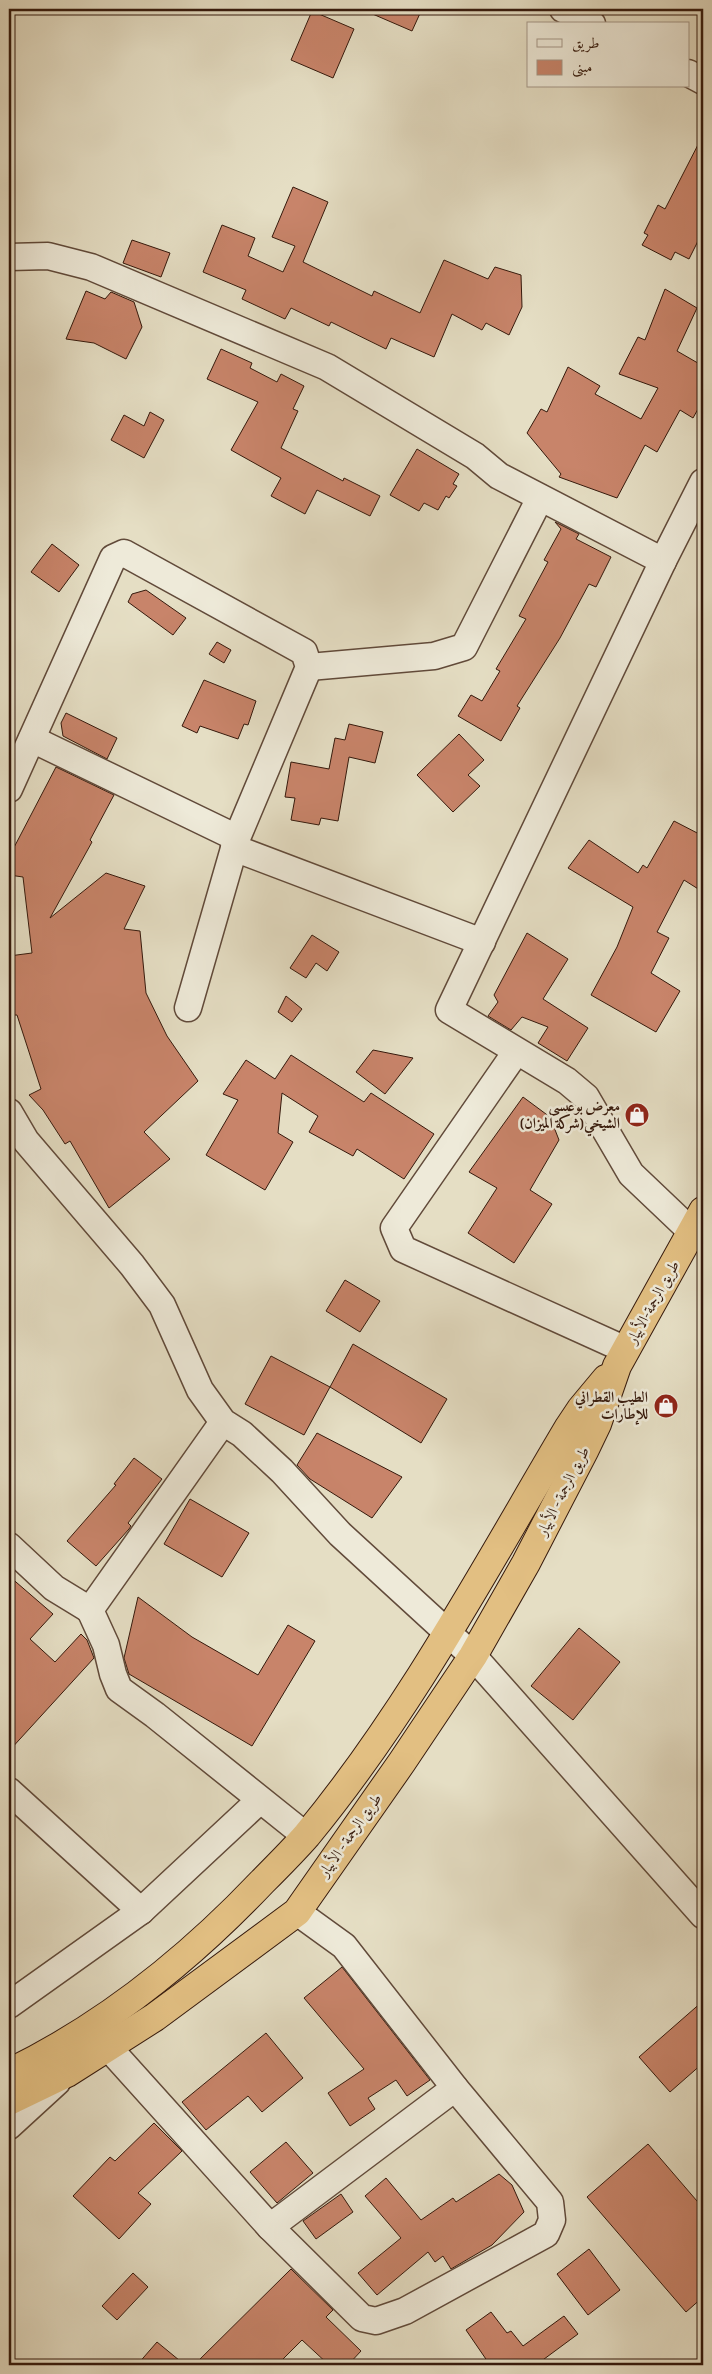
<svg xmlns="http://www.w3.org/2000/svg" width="712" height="2374" viewBox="0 0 712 2374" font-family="Alegreya,Amiri,serif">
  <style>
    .building { fill: #c8846a; stroke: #35190c }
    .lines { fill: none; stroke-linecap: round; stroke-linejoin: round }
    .minor-casing { stroke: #614a3a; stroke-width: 29 }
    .highway-casing { stroke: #35190c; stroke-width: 30 }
    .minor { stroke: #eeead9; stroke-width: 26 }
    .highway { stroke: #e2bf82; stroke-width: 28 }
    .labels { text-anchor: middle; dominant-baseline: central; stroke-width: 5; stroke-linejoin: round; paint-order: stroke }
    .poi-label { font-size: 15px; font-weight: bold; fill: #35190c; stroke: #eeead9; text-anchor: end }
    .street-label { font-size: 15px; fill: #35190c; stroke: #eeead9 }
  </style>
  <rect width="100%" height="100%" fill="#e5dec4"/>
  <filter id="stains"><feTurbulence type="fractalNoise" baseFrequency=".004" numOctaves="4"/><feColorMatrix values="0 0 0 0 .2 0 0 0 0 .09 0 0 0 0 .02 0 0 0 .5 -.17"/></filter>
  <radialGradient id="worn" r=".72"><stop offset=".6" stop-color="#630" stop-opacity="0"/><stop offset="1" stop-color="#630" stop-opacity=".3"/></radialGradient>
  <!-- building -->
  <g class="building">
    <polygon points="361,9 422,9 412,31"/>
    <polygon points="312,11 354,29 333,78 291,60"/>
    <polygon points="703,135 703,231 689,259 675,252 671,260 642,245 648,235 644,233 658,205 665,209"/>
    <polygon points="293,187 328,202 303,262 372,296 374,291 420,313 444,260 488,279 495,267 521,275 522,307 509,335 486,323 482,330 452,314 434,357 391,338 386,349 331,322 329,326 291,308 285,319 242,299 246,290 203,272 222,225 255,238 248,256 283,272 295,246 272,237"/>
    <polygon points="132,240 170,253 161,277 123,263"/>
    <polygon points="665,289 697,308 677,351 703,366 703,400 693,418 680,410 657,452 645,445 617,498 559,477 561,474 527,433 541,409 547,412 568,367 600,386 595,394 641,419 658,388 619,374 638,337 645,340"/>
    <polygon points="86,291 105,299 111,292 134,302 142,327 126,359 94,343 66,339"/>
    <polygon points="221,349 252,363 250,368 277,382 281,374 304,386 293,409 298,411 281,448 343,481 344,478 380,496 370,516 317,490 305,514 271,496 281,478 231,450 258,402 207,379"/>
    <polygon points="150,412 164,420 144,458 111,440 124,415 144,426"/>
    <polygon points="417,449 459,474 453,484 457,486 449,498 446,496 438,510 424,503 419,511 390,495"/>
    <polygon points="555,522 579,534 576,539 611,557 596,587 589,584 560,638 517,706 520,708 501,741 458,716 471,695 482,701 500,671 496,669 526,619 519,616 548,562 544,560 561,529"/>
    <polygon points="52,544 79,565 59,592 31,572"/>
    <polygon points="146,590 186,618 173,635 128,602 132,594"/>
    <polygon points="217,642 231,650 224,663 209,654"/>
    <polygon points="204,680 256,701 248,725 244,724 238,739 200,726 197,733 182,726"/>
    <polygon points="66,713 117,738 107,759 63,736 61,723"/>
    <polygon points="349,724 383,732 375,763 349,757 338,821 321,818 319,825 291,820 295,798 285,797 291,762 329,769 335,738 345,740"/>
    <polygon points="459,734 484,760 468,775 480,786 453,812 417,775"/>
    <polygon points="56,767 114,795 90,840 92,842 50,918 106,873 145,886 124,929 140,931 146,993 167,1036 198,1081 144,1132 170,1159 109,1208 70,1141 65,1144 43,1110 29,1095 41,1089 17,1015 14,1015 11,991 9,956 32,953 23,877 9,875 9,857"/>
    <polygon points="674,821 703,836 703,892 684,880 657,932 669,938 651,973 680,991 656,1032 591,995 617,947 633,907 568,868 589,840 638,873 643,865 647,868"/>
    <polygon points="527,933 568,959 543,999 588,1028 567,1061 538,1043 548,1027 522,1017 511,1030 488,1016 498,1002 494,995"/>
    <polygon points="312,935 339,952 327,971 316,963 306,978 290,968"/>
    <polygon points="286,996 302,1009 292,1022 278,1012"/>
    <polygon points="373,1050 413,1058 385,1094 356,1072"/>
    <polygon points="291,1055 364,1102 371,1093 434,1134 404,1179 357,1149 353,1156 309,1132 318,1116 282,1093 278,1133 293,1142 265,1190 206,1155 238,1100 223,1094 246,1060 275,1079"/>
    <polygon points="523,1097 550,1117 559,1140 530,1190 552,1204 514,1263 468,1233 497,1188 469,1172"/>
    <polygon points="345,1280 380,1301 360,1332 326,1311"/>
    <polygon points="353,1344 447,1399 421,1443 330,1387"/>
    <polygon points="271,1356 330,1387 304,1435 245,1404"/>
    <polygon points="317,1433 402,1477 372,1518 310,1479 297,1465"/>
    <polygon points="134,1458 162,1479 128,1523 131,1526 129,1529 96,1566 67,1541 116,1485 114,1484"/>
    <polygon points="190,1499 249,1533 222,1577 164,1544"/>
    <polygon points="9,1576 53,1614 30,1639 55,1662 81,1634 87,1640 94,1658 9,1751"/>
    <polygon points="138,1597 192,1637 258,1675 288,1625 315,1641 252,1746 129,1674 124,1658"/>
    <polygon points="579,1628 620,1662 573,1720 531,1686"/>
    <polygon points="342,1967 430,2080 407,2096 396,2080 368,2098 375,2109 350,2126 328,2093 364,2069 304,1998"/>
    <polygon points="703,2001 703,2063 670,2092 639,2057"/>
    <polygon points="266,2033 303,2078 262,2112 248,2096 206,2130 182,2102"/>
    <polygon points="154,2123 182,2151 138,2193 151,2204 119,2239 73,2196 110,2157 115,2161"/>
    <polygon points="286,2142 313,2173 277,2203 250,2172"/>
    <polygon points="648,2144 703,2208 703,2297 686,2312 587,2197"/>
    <polygon points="499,2174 512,2185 524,2212 492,2245 451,2269 443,2256 435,2262 428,2252 377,2295 358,2273 401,2238 365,2196 386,2178 421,2220 453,2198 456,2202"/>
    <polygon points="341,2194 353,2212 316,2239 303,2221"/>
    <polygon points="589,2249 620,2290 588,2315 557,2274"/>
    <polygon points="291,2269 333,2310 326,2317 361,2351 348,2365 329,2365 302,2340 277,2365 194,2365"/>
    <polygon points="133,2273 148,2287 117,2320 102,2306"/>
    <polygon points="491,2312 507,2333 511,2331 523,2346 564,2316 578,2334 536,2365 490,2365 466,2330"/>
    <polygon points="157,2342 185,2365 137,2365"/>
  </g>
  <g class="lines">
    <defs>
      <g id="minor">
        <polyline points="563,9 592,24"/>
        <polyline points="688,73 703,81"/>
        <polyline points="9,257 48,256 91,267 327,367 475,456 499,476 663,561"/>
        <polyline points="309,667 434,656 464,647 540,498"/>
        <polyline points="32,739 237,838"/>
        <polyline points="9,789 113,558 124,553 304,652 309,667 237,838 188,1008"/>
        <polyline points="234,848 482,942"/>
        <polyline points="516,1052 394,1228 403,1249 626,1350"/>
        <polyline points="9,1112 26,1141 132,1265 162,1305 200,1390 223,1422 242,1434 282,1471 340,1534 473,1656 703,1915"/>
        <polyline points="692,1232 631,1174 586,1097 567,1081 449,1010 663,561 703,482"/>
        <polyline points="223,1422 90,1610 106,1645 113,1674 119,1689 155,1715 306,1836"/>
        <polyline points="9,1546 54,1588 90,1610"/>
        <polyline points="9,1791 141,1911"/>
        <polyline points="9,2005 141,1911 260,1800"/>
        <polyline points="107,2046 270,2227 362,2318 376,2321 405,2311 546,2234 552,2220 550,2202 455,2088 344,1946 297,1912"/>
        <polyline points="9,2126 57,2082"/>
        <polyline points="270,2227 455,2088"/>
      </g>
      <g id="highway">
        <path d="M9,2073C106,2026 188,1960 262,1882C277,1867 293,1851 307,1835C410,1710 487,1565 569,1427L581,1409L606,1379"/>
        <polyline points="9,2101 67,2073 155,2017 297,1912 402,1762 473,1656 526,1563 585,1449 597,1424 617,1366 703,1211"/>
      </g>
    </defs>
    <!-- minor casing -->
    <use href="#minor" class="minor-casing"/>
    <!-- highway casing -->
    <use href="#highway" class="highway-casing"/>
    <!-- minor -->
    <use href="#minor" class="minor"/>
    <!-- highway -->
    <use href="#highway" class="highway"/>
  </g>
  <!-- icons -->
  <defs>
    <symbol id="shop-disc" viewBox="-11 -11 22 22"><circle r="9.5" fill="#8f2418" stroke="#eeead9"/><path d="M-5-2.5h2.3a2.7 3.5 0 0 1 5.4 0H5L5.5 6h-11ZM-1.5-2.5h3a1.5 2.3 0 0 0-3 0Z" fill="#fff"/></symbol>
  </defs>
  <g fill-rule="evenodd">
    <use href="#shop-disc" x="623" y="1101" width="28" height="28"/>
    <use href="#shop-disc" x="652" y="1392" width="28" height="28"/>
  </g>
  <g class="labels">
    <!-- poi labels -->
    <g class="poi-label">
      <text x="620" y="1106">معرض بوعيسى<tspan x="620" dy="17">الشيخي(شركة الميزان)</tspan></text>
      <text x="648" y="1397">الطيب القطراني<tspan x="648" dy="17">للإطارات</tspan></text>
    </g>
    <!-- street labels -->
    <g class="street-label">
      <text transform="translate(653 1302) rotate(-61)">طريق الرجمة-الأبيار</text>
      <text transform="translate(563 1491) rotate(-63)">طريق الرجمة - الأبيار</text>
      <text transform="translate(350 1835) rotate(-55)">طريق الرجمة - الأبيار</text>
    </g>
  </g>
  <!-- margin -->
  <rect width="712" height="2374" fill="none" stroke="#e5dec4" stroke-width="30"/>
  <rect x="10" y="10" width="692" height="2354" fill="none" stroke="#35190c" stroke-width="2.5"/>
  <rect x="15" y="15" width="682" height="2344" fill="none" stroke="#35190c"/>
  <!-- legend -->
  <rect x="527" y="22" width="162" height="65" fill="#eeead9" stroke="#a49687"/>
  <rect x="537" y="39" width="25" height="8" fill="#eeead9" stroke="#a49687"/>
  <text x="572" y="48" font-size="15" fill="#35190c">طريق</text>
  <rect x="537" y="60" width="25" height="15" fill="#c8846a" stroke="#a49687"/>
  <text x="572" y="72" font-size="15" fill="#35190c">مبنى</text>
  <rect width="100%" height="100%" filter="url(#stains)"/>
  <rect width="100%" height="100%" fill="url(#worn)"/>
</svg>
